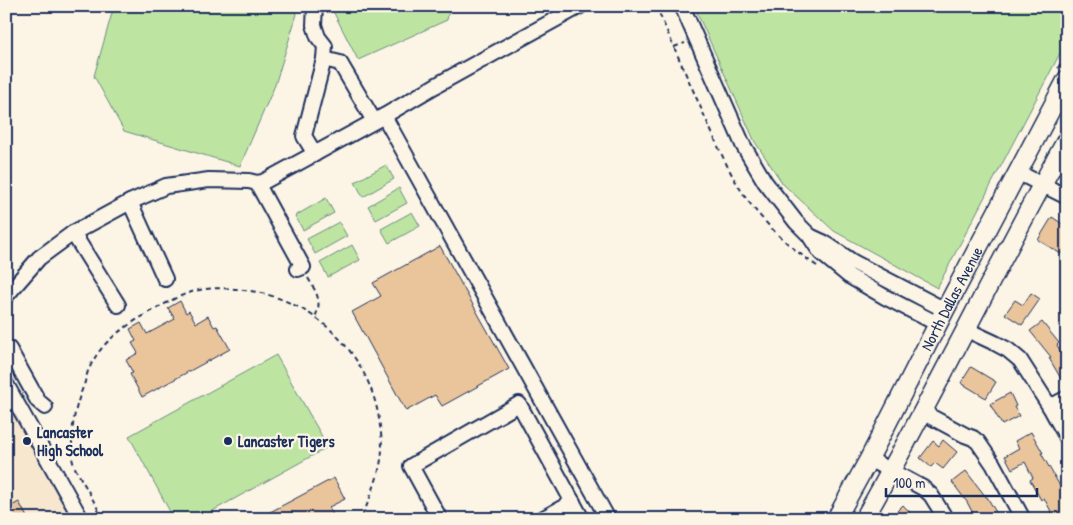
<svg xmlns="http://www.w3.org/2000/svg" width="1073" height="525" viewBox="0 0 1073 525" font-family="'Patrick Hand',sans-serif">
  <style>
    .built { fill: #f7e7cf }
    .green { fill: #bde5a1; stroke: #6c8a80 }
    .building { fill: #eac59b; stroke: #1b2f5e }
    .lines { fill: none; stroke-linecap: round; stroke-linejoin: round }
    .minor-casing { stroke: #1b2f5e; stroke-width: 18 }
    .major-casing { stroke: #1b2f5e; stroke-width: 21 }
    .path { stroke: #1b2f5e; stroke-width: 2; stroke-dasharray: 5 4; stroke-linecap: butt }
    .minor { stroke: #fcf5e5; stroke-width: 14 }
    .major { stroke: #fcf5e5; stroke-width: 18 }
    .poi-dot { fill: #1b2f5e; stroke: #fcf5e5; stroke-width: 2 }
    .labels { text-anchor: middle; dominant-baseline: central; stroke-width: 4.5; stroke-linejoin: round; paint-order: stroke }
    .street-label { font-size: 16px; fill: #1b2f5e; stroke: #fcf5e5 }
    .poi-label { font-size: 16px; font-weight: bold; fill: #1b2f5e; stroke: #fcf5e5; text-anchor: start }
  </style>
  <rect width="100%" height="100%" fill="#fcf5e5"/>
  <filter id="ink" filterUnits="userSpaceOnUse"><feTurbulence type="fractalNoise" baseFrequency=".02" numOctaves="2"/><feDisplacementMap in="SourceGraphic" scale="10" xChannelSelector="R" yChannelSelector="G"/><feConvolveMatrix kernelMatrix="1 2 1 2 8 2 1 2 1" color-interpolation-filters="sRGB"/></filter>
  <g filter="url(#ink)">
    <!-- built -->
    <polygon class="built" points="6,364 90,519 6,519"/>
    <!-- green -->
    <g class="green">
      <polygon points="114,6 291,6 297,14 275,85 240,166 124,131 94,76"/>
      <polygon points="334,6 450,6 447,20 358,60 334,13"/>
      <polygon points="694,6 1067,6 1067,40 937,288 834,231 783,184 755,142"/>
      <polygon points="386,165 394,179 363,197 355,182"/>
      <polygon points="399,188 407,203 376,220 368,206"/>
      <polygon points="326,198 334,213 303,230 295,216"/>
      <polygon points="412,212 420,226 389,243 381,229"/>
      <polygon points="339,222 347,236 315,254 307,239"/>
      <polygon points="352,245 360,260 328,277 320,263"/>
      <polygon points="276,355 328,447 198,519 174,519 129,436"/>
    </g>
    <!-- building -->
    <g class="building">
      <polygon points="1052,217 1067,227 1067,244 1061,254 1038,240"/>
      <polygon points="440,246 509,369 442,406 435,395 406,411 352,312 381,296 373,283"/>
      <polygon points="1031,293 1040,299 1022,325 1005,314 1015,300 1023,305"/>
      <polygon points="180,301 186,313 189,311 196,323 208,316 214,327 217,326 230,349 142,397 130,374 133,373 126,360 138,353 132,343 136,341 130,329 141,323 147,334 175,319 168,308"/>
      <polygon points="1042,322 1059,343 1057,345 1067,363 1067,389 1049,358 1051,357 1030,331"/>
      <polygon points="971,367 996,382 986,398 961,383"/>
      <polygon points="1010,393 1016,406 1014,407 1019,416 1002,425 990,404"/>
      <polygon points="1031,432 1043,453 1041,453 1064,493 1067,492 1067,519 1055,519 1044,498 1041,500 1030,480 1033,478 1025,462 1012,469 1005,456 1019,448 1015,441"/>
      <polygon points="943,440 957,452 943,469 935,463 931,467 920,458 933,441 939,446"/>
      <polygon points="966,471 986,497 987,497 1000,519 976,519 967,502 952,482"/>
      <polygon points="334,478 345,499 329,507 335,519 257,519"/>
      <polygon points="19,502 28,519 6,519 6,509"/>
      <polygon points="903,505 916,519 889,519"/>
    </g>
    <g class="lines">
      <defs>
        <g id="minor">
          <polyline points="315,6 314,25 318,37 325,46 324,59"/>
          <polyline points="682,6 743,145 765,182 796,222 809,235 821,253 849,276 885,297 938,324"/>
          <polyline points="384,116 435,86 580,6"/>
          <polyline points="315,154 304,136 324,59 340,63 374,121"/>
          <polyline points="1017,172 1067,197"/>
          <polyline points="257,183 303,267 298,269"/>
          <polyline points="130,202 165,279"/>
          <polyline points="73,233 118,305"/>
          <polyline points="812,237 825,243 853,262 945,310"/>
          <polyline points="6,296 39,258 73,233 130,202 166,186 209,180 249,181 257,183 263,182 384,116 608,519"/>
          <polyline points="965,329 995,343 1008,350 1020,360 1050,407 1067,438"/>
          <polyline points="9,349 38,401 45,407"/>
          <polyline points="6,384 81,519"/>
          <polyline points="1050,407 1067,398"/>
          <polyline points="922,412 965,435 973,438 978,442 993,464 1023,519"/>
          <polyline points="869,459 923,488 931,495 946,519"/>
          <polyline points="440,519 411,466 519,404 582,519"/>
          <polyline points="542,519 573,502"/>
        </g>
        <g id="major">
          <path id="s1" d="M836,519L869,459L945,310L1067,79"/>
          <path d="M864,519C935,394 997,265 1067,139"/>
        </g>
      </defs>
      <!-- minor casing -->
      <use href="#minor" class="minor-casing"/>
      <!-- major casing -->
      <use href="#major" class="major-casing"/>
      <!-- path -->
      <g class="path">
        <polyline points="478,6 479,9 483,6"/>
        <path d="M656,6C672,43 688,79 704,115C718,146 731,179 752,206C770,229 792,249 817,266"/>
        <polyline points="674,47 685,43"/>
        <polyline points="1058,68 1067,52"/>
        <path d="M308,278C316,292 323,301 315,317"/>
        <path d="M103,519C96,505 89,492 81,479C79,474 74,468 73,462C71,456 72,450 72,443C72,422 76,404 84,385C86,379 87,372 90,367C102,340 126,326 150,312C165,304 179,295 195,291C211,287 227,288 244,290C314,298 372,355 380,426C381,433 382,441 382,449C381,473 371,495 362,517"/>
      </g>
      <!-- minor -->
      <use href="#minor" class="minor"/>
      <!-- major -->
      <use href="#major" class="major"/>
    </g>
  </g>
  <!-- markers -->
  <g class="poi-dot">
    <circle cx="27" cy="441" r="5"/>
    <circle cx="228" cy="441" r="5"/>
  </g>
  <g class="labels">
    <!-- street labels -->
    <g class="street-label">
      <text stroke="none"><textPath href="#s1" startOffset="249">North Dallas Avenue</textPath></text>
    </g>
    <!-- poi labels -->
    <g class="poi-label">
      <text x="37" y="432">Lancaster<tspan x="37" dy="18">High School</tspan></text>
      <text x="238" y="441">Lancaster Tigers</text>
    </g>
  </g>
  <!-- margin -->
  <rect width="1073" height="525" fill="none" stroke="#fcf5e5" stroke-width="25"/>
  <rect x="12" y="12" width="1048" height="500" fill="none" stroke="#1b2f5e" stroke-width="2" filter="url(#ink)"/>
  <!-- scale -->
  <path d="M886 488v8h151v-8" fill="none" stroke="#1b2f5e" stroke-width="2.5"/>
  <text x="893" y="488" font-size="15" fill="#1b2f5e" stroke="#fcf5e5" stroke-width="4" paint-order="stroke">100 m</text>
</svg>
